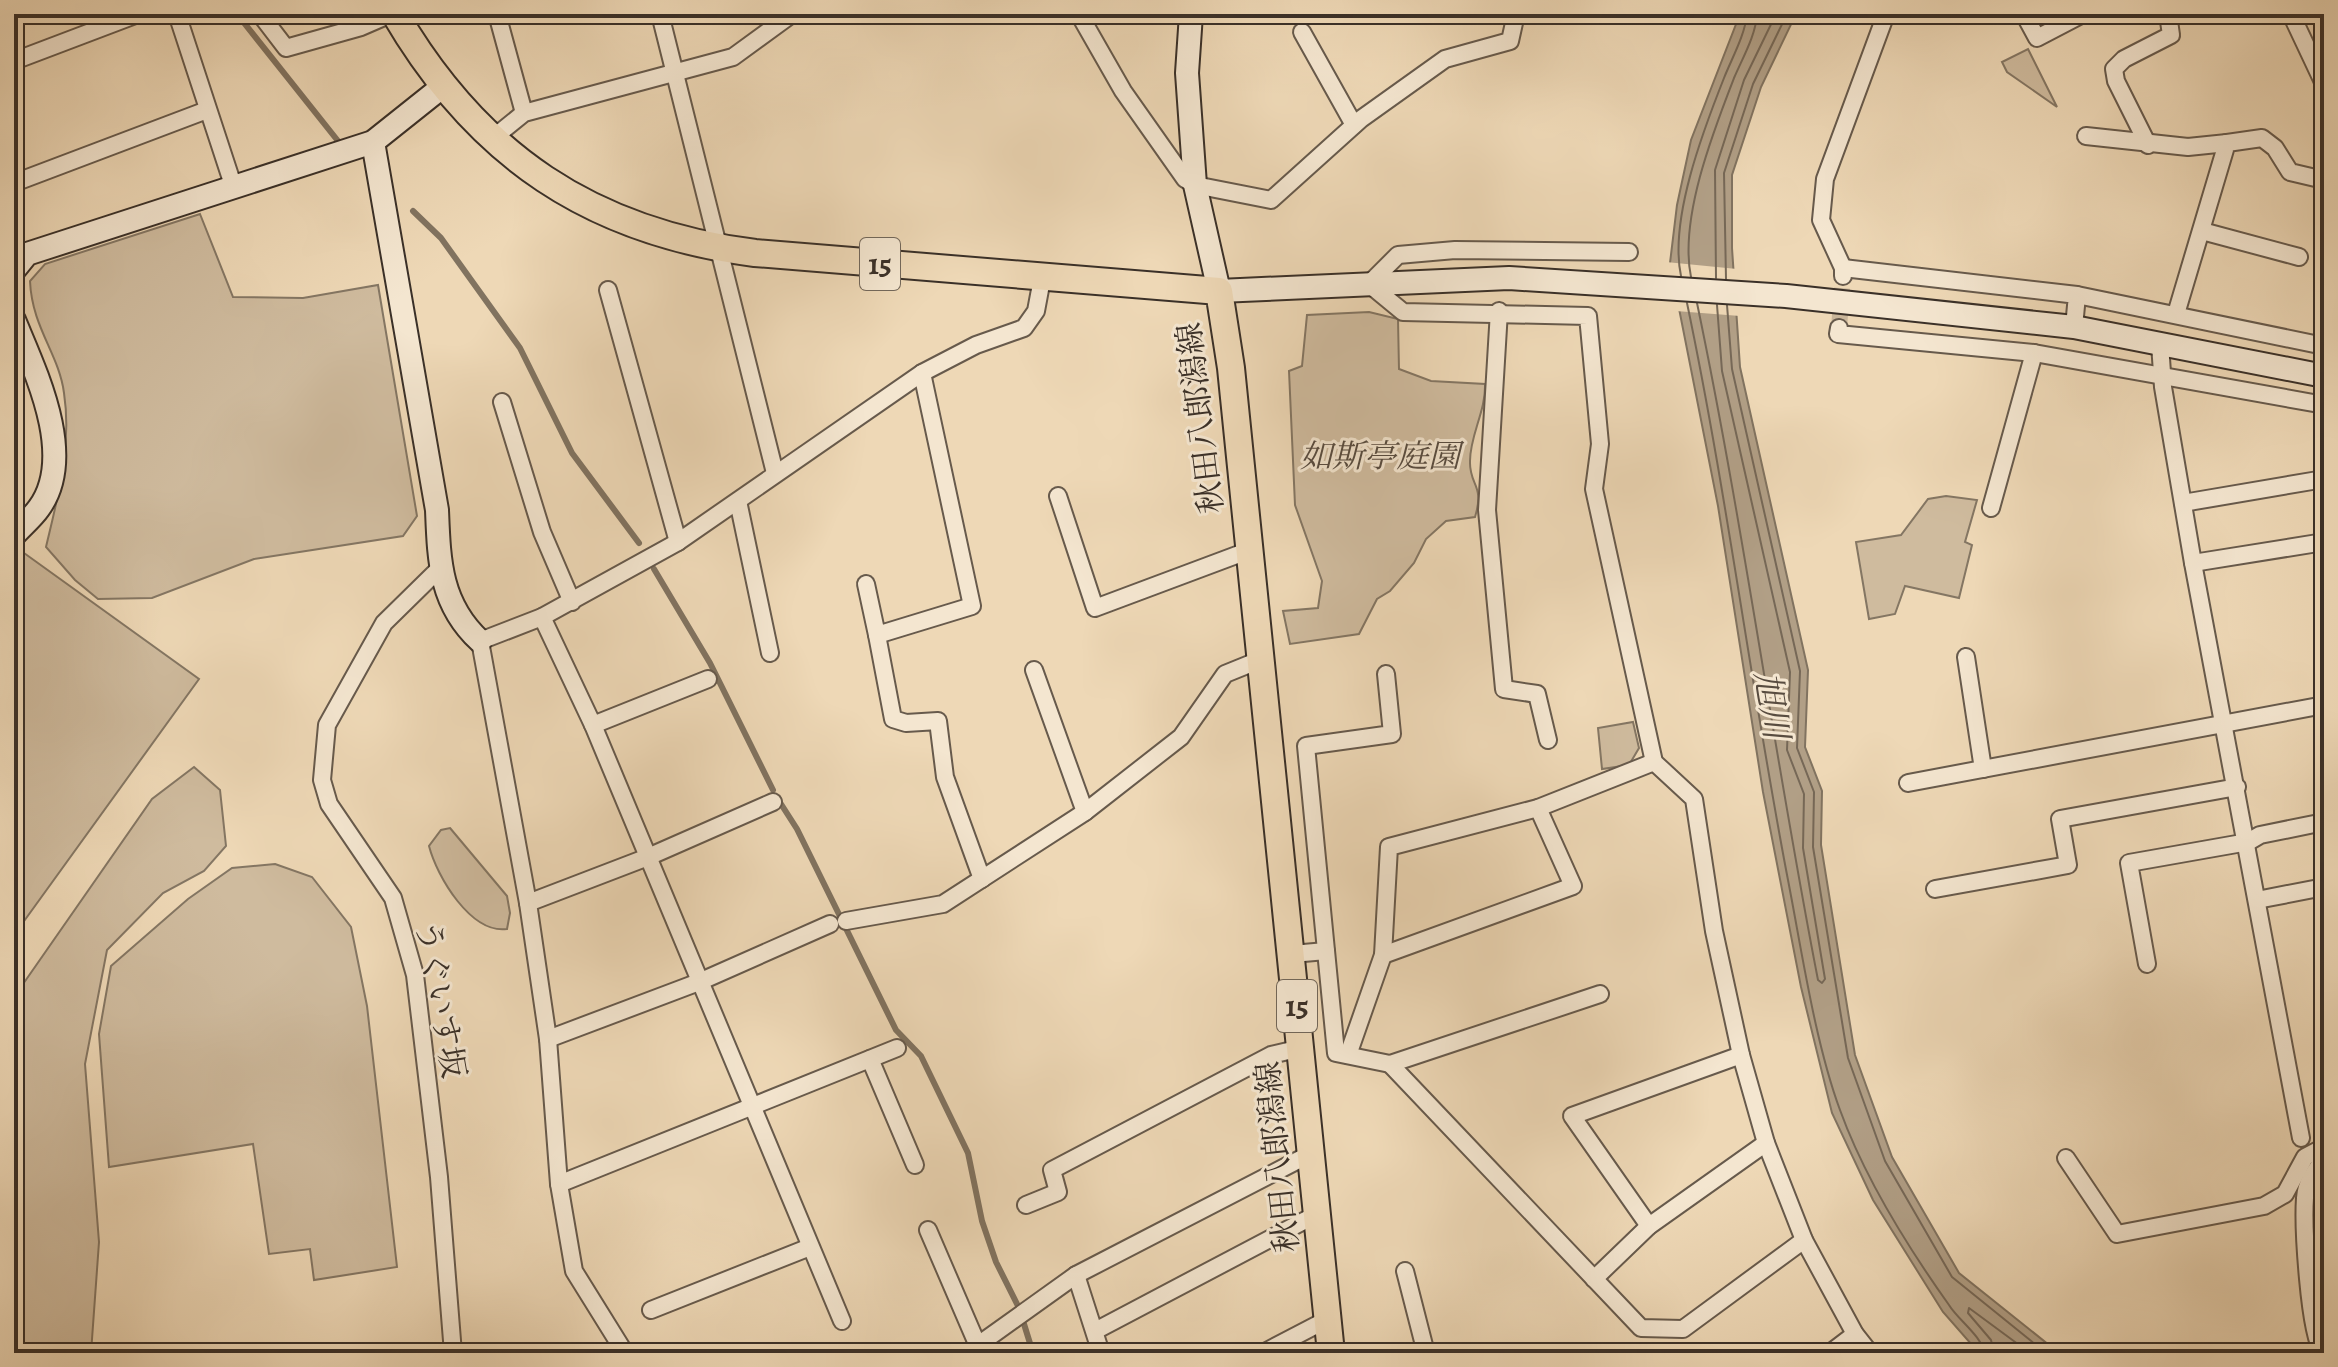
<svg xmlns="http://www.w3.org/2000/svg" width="2338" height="1367" viewBox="0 0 2338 1367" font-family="Alegreya,'Noto Serif JP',serif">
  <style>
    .green { fill: #cfbb9e; stroke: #847663; stroke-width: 2 }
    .water { fill: #b19f86; stroke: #817360; stroke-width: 2 }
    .pier { fill: #eed8b6 }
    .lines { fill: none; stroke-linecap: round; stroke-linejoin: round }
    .shore { stroke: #766857; stroke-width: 2 }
    .stream { stroke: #817360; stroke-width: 6 }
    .street-tunnel { stroke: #cab69a; stroke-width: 16; stroke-dasharray: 16 8; stroke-linecap: butt }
    .street-casing { stroke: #675a4c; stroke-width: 20 }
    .secondary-casing { stroke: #3a3028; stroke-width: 26 }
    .primary-casing { stroke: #3a3028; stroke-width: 30 }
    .street { stroke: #f4e6d0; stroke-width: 16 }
    .secondary { stroke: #f4e6d0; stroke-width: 22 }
    .primary { stroke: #eed8b6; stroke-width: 26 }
    .labels { text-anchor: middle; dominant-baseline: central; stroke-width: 6; stroke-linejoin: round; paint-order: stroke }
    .shield { fill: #f4e6d0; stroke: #72675a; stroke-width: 2 }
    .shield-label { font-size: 30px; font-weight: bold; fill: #3a3028 }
    .street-label { font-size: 32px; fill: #3a3028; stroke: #f4e6d0 }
    .park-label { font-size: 32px; font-style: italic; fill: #584c40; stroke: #f4e6d0 }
    .water-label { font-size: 34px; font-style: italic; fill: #584c40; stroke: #f4e6d0 }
  </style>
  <rect width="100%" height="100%" fill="#eed8b6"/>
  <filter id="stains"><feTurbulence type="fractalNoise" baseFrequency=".0025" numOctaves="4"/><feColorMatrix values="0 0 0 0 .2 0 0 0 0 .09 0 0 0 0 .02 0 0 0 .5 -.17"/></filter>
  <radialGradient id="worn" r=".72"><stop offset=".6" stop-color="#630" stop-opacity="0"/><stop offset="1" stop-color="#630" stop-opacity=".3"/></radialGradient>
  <!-- green -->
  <g class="green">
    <polygon points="2028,49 2057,107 2007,72 2002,62"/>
    <path d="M200,214L233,297L303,298L378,285L417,516L403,536L254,559L152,598L98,599L75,580L46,547C58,496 72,446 64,393C59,354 32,328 30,281L45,264Z"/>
    <path d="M1369,312L1398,319L1399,369L1431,381L1485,384C1486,411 1470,435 1470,461C1469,486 1485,484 1475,517L1446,521L1426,539L1414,563L1390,591L1377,599L1359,634L1290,644L1283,611L1318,608L1322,581L1295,505L1289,371L1302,366L1307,315Z"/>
    <polygon points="1946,496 1977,500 1965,542 1972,545 1959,598 1905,586 1895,614 1869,619 1856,542 1901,535 1928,499"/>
    <polygon points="24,553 199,679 14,935 14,562"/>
    <polygon points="1633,722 1639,748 1629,765 1602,769 1598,728"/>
    <polygon points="194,767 220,790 226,846 204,871 163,893 107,950 85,1064 99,1242 91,1353 14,1353 14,997 152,799"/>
    <path d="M450,828L507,896L510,913L507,929C471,934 437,877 429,846L441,830Z"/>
    <polygon points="275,864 312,877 351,927 367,1006 397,1267 314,1280 310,1249 269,1254 253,1144 109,1167 99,1034 111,966 188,899 232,868"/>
  </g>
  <!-- water -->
  <polygon class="water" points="1740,14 1796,14 1761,87 1732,175 1732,248 1740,367 1808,670 1805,747 1822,791 1821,845 1855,1055 1892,1157 1959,1273 2059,1353 1979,1353 1943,1312 1873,1200 1832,1113 1801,987 1763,792 1718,506 1670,263 1677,205 1691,140"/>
  <!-- pier -->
  <polygon class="pier" points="1666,262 1737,269 1740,316 1676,311"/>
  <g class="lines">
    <!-- shore -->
    <g class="shore">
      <path d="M1681,276C1669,220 1703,131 1724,78C1732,58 1745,35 1747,14"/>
      <path d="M1691,277C1679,219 1713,132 1734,78C1742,59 1756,35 1757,14"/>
      <polyline points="1716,278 1715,170 1744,80 1776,14"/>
      <polyline points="1726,279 1724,173 1753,84 1787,14"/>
      <path d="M1687,303C1727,494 1751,688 1788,880C1802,952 1815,1042 1840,1110C1865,1179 1907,1246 1949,1305C1958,1320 1982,1336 1984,1353"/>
      <path d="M1697,303C1744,528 1774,755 1818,980L1822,983L1825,979L1803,848L1804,794L1787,750L1790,672L1722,371L1717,305"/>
      <polyline points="1727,305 1732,369 1800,671 1797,748 1814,792 1813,847 1848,1058 1885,1161 1952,1277 2046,1353"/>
      <polyline points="1994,1353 1991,1340 1968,1313 1969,1308 2030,1353"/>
    </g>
    <!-- stream -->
    <g class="stream">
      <polyline points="237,14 338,141"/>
      <polyline points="413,211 441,238 520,348 572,453 639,543"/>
      <polyline points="654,569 710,663 773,790"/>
      <polyline points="781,804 797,829 896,1030 921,1056 968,1153 982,1221 996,1262 1018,1306"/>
      <polyline points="1024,1324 1033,1353"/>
    </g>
    <!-- street-tunnel -->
    <polyline class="street-tunnel" points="1839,328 1843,276"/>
    <defs>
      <g id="street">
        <polyline points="177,14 234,188"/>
        <polyline points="260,14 286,48 361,27 391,14"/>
        <polyline points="497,14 524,113"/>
        <polyline points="660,14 775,473"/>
        <polyline points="1079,14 1123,91 1185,179 1195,185 1271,200 1361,119 1445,59 1510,41 1516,14"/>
        <polyline points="2024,14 2037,38 2083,14"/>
        <polyline points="2291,14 2324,84"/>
        <polyline points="1302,32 1354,125"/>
        <polyline points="14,61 138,14"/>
        <polyline points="2086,136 2188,147 2227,143"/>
        <polyline points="492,139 524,113 733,57 792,14"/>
        <polyline points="2148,145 2116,81 2114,69 2124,59 2171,35 2168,14"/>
        <polyline points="14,183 207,110"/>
        <polyline points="2202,231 2299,257"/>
        <polyline points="1629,252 1455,250 1398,255 1369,284 1403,312 1588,316 1600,444 1594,489 1654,762 1694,799 1714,931 1741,1055 1766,1143 1804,1240 1855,1334 1870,1353"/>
        <polyline points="1843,268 2077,295 2074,327"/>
        <polyline points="1843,276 1843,268 1821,220 1825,179 1886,14"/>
        <polyline points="608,290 678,542"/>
        <polyline points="2077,295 2324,346"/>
        <polyline points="1499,311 1487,510 1504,689 1537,694 1548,740"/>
        <polyline points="2176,314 2227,143 2262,138 2275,148 2290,172 2324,180"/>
        <polyline points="1839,328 1838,334 2034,353 2319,404 2324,398"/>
        <polyline points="2160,344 2163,387 2193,563 2301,1138"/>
        <polyline points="922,373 972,606 877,635 893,719 906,723 938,721 945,777 982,879"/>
        <polyline points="502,402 542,532 572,602"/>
        <polyline points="1058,496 1095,608 1250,550"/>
        <polyline points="738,501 770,653"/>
        <polyline points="2183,503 2324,479"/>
        <polyline points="1991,508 2034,353"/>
        <polyline points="2193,563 2324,542"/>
        <polyline points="439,569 384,623 327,725 322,780 329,804 393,898 415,975 439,1177 453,1353"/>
        <polyline points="866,584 877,635"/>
        <polyline points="542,617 593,725 842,1321"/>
        <polyline points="1966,657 1983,769"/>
        <polyline points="1034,670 1085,812"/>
        <polyline points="1386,674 1392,734 1306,746 1336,1053 1390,1064 1600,994"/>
        <polyline points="593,725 708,679"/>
        <polyline points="1908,783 2324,705"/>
        <polyline points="1935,889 2068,865 2060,819 2237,787"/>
        <polyline points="2257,900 2324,887"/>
        <polyline points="528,903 648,857 773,802"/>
        <polyline points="846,921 943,904 1085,812 1181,737 1225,674 1262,659"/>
        <polyline points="1292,954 1326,951"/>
        <polyline points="1383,955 1573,886 1538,808"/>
        <polyline points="2147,964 2129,863 2248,842 2260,835 2324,822"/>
        <polyline points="548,1039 699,982 830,924"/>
        <polyline points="1348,1055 1383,955 1389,847 1538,808 1654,762"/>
        <polyline points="870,1059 915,1165"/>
        <polyline points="1390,1064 1641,1328 1683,1329 1804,1240"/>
        <polyline points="2066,1158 2117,1234 2264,1206 2285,1194 2305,1157 2324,1147"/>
        <polyline points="559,1184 897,1048"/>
        <polyline points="1026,1205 1058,1192 1052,1170 1271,1055 1301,1048"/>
        <polyline points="1649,1226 1572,1116 1741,1055"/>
        <polyline points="928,1230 978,1346"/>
        <polyline points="1405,1271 1426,1353"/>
        <polyline points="1076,1275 1101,1353"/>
        <polyline points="1594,1279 1649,1226 1766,1143"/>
        <polyline points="651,1310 810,1247"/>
        <polyline points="1095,1331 1317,1214"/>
        <polyline points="625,1353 574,1271 559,1184 548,1039 528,903 480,641 542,617 678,542 922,373 976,345 1024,328 1036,311 1042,279"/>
        <polyline points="967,1353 1076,1275 1310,1154"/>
        <polyline points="1263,1353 1328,1319"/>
        <polyline points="1830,1353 1855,1334"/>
        <path d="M2323,1353C2309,1333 2303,1226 2305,1198C2306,1182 2315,1171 2324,1159"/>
      </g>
      <g id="secondary">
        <polyline points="1191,14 1187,73 1195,185 1219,291 1509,278 1786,296 2074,327 2324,376"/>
        <path d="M373,142L437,510C439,561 440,604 480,641"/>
        <polyline points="14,270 27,254 373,142 442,87"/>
        <path d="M14,320C35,371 77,456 39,508C32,518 22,526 14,535"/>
      </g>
      <path id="primary" d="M395,14C478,156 591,232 755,253L1219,291L1231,368L1331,1353"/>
    </defs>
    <!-- street casing -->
    <use href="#street" class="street-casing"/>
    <!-- secondary casing -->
    <use href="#secondary" class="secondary-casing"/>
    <!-- primary casing -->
    <use href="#primary" class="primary-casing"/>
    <!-- street -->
    <use href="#street" class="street"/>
    <!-- secondary -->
    <use href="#secondary" class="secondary"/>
    <!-- primary -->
    <use href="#primary" class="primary"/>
  </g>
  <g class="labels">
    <!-- shield labels -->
    <g class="shield">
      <rect x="860" y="238" width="40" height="52" rx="6"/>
      <rect x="1277" y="980" width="40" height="52" rx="6"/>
    </g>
    <g class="shield-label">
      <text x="880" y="264">15</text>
      <text x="1297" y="1006">15</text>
    </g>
    <!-- street labels -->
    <g class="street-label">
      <text transform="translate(1200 418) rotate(-97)">秋田八郎潟線</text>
      <text transform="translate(441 999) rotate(80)">うぐいす坂</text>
      <text transform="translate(1277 1157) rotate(-96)">秋田八郎潟線</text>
    </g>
    <!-- park labels -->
    <g class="park-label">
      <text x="1380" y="456">如斯亭庭園</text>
    </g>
    <!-- water labels -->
    <g class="water-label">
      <text transform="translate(1772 705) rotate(81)">旭川</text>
    </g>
  </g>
  <!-- margin -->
  <rect width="2338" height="1367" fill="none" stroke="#eed8b6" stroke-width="48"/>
  <rect x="16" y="16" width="2306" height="1335" fill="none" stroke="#3a3028" stroke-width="4"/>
  <rect x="24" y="24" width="2290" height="1319" fill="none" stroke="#3a3028" stroke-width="2"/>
  <rect width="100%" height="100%" filter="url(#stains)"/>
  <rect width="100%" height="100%" fill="url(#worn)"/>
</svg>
